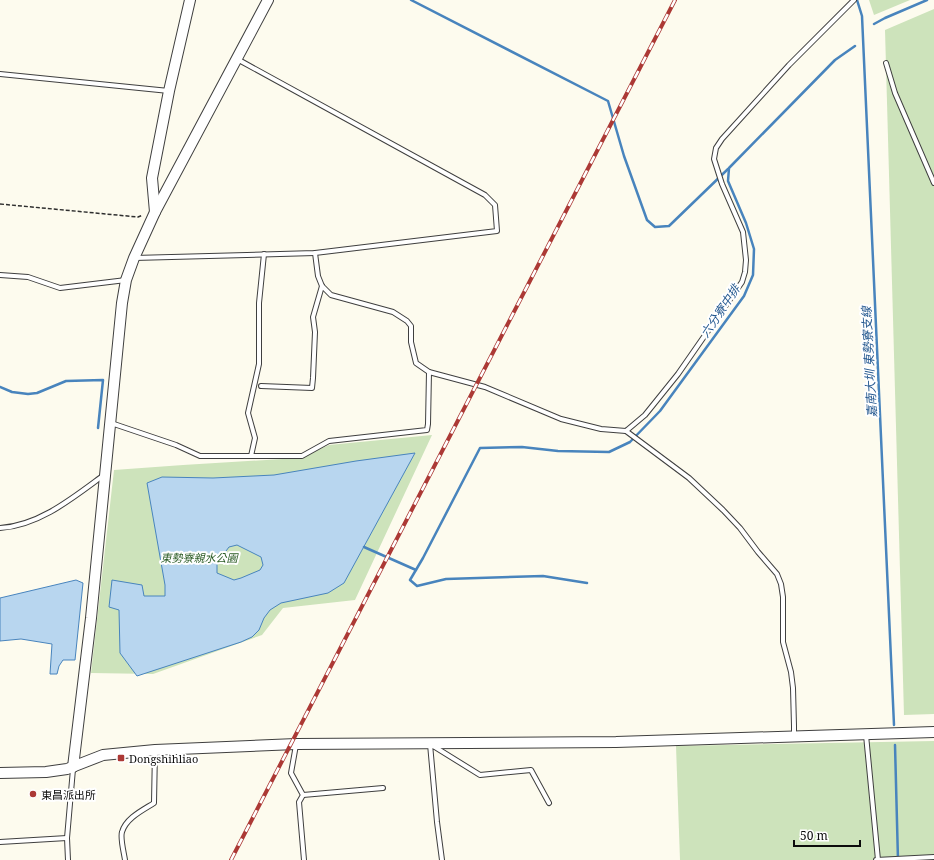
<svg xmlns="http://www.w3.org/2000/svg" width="934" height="860" viewBox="0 0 934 860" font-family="'Noto Serif','Noto Sans TC',serif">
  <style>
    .green { fill: #cde3bb }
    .water { fill: #b8d6ef; stroke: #4884bd; fill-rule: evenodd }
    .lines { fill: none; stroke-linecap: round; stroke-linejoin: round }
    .stream { stroke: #4884bd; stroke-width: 2.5 }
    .service-casing { stroke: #3f3f3f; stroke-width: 6 }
    .tertiary-casing { stroke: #3f3f3f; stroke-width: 12 }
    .path { stroke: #2e2e2e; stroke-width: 1.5; stroke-dasharray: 4 2; stroke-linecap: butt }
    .service { stroke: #fff; stroke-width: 4 }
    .tertiary { stroke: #fff; stroke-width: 10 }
    .rail-casing { stroke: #ac3935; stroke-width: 4 }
    .rail { stroke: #fff; stroke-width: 2.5; stroke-dasharray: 8; stroke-linecap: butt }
    .poi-dot { fill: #ac3935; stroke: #fff; stroke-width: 1.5 }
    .labels { text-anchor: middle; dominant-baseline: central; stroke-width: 4; stroke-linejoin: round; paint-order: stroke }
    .park-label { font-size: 11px; font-style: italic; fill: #2b5c25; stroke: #fff }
    .poi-label { font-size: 11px; fill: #0c0c0c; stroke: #fff; text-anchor: start }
    .water-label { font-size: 12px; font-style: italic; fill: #24588f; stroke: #fff }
  </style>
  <rect width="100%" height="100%" fill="#fdfbee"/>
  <!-- green -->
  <g class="green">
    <polygon points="869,0 910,0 874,15"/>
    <polygon points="934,9 934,714 904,715 885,30"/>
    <polygon points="432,435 355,600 283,608 262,635 153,674 91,673 114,470 183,465 299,458 329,445"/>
    <polygon points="934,741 934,860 680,860 676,746"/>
  </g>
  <!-- water -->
  <g class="water">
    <path d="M415,453L344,583L328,593L281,603L270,610L264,618L259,630L252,637L241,642L137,676L120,653L119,610L109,607L112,580L142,585L144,596H165V585L147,483L162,477L213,478L274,475L356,461ZM237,545L261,557L263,565L260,570L241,578L234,580L217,573V563L229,547Z"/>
    <polygon points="76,580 83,583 75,660 63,660 59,666 57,674 50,674 52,644 21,639 0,641 0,598"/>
  </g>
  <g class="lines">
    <!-- stream -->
    <g class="stream">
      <polyline points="411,0 608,101 624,156 647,220 655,227 669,226 728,169"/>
      <polyline points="857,0 862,16 894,725"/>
      <polyline points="874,24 885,18 927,0"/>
      <polyline points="0,387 12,392 28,394 37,393 66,381 103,380 98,428"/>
      <polyline points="364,547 416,570"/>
      <polyline points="587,583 543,576 446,579 417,586 410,580 423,558 480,448 522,447 558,451 609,452 630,442 660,411 744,296 753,275 754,249 746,223 728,181 729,168 835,60 855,46"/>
      <polyline points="895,745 898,860"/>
    </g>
    <defs>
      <g id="service">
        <polyline points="886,63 895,93 934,183"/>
        <polyline points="0,74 169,91"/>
        <polyline points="134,258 315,253 497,231 495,205 485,195 237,59"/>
        <polyline points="0,275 28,277 60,288 126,280"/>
        <polyline points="429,372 485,387 561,419 601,429 626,431 645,415 678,374 742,282 745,272 746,260 743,232 722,184 714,159 716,148 722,139 789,65 854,0"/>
        <polyline points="261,386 312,388 313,378 315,332 313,317 322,286"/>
        <polyline points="111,423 176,445 200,456 302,456 329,441 427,430 428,424 429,372 416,363 411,342 411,326 407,321 393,312 331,295 322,286 318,276 315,253"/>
        <polyline points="626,431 689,478 723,510 740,528 758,552 777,574 781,584 783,597 783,642 791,672 793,688 794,726 794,736"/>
        <polyline points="251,456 255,438 248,413 259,364 259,303 264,254"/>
        <path d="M0,528C39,526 74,497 104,475"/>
        <polyline points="866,735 878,860"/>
        <polyline points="296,745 291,773 303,795 299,802 304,860"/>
        <polyline points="303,795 383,788"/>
        <polyline points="0,842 67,838"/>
        <polyline points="68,860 67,838 73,769"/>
        <path d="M125,860C124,853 120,838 122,832C126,818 143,810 154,803L155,750"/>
        <polyline points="442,860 437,822 430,744 480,775 531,770 549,803"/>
        <polyline points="876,860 934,857"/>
      </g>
      <g id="tertiary">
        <polyline points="155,212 152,178 169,91 190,0"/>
        <polyline points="73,767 91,618 122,303 126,280 134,258 155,212 268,0"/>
        <polyline points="0,773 46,772 67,769 103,755 155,750 296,744 616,742 934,732"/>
      </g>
    </defs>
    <!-- service casing -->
    <use href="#service" class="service-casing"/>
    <!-- tertiary casing -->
    <use href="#tertiary" class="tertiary-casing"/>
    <!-- path -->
    <polyline class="path" points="0,204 138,217 143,215"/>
    <!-- service -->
    <use href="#service" class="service"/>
    <!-- tertiary -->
    <use href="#tertiary" class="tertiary"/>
    <defs>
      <polyline id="rail" points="231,860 675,0"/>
    </defs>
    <!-- rail casing -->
    <use href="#rail" class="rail-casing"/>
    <!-- rail -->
    <use href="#rail" class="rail"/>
  </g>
  <!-- markers -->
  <g class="poi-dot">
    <rect x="117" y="754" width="8" height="8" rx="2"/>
    <circle cx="33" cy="794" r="4"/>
  </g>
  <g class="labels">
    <!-- park labels -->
    <g class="park-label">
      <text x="199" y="557">東勢寮親水公園</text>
    </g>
    <!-- poi labels -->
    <g class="poi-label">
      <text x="129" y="758">Dongshihliao</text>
      <text x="41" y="794">東昌派出所</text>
    </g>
    <!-- water labels -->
    <g class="water-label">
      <text transform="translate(720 311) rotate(-56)">六分寮中排</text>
      <text transform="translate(869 362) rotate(-93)">嘉南大圳 東勢寮支線</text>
    </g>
  </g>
  <!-- scale -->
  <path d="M794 840v6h66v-6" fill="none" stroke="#0c0c0c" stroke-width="2"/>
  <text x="800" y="840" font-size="12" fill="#0c0c0c" stroke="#ffffff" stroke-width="3" paint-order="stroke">50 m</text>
</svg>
